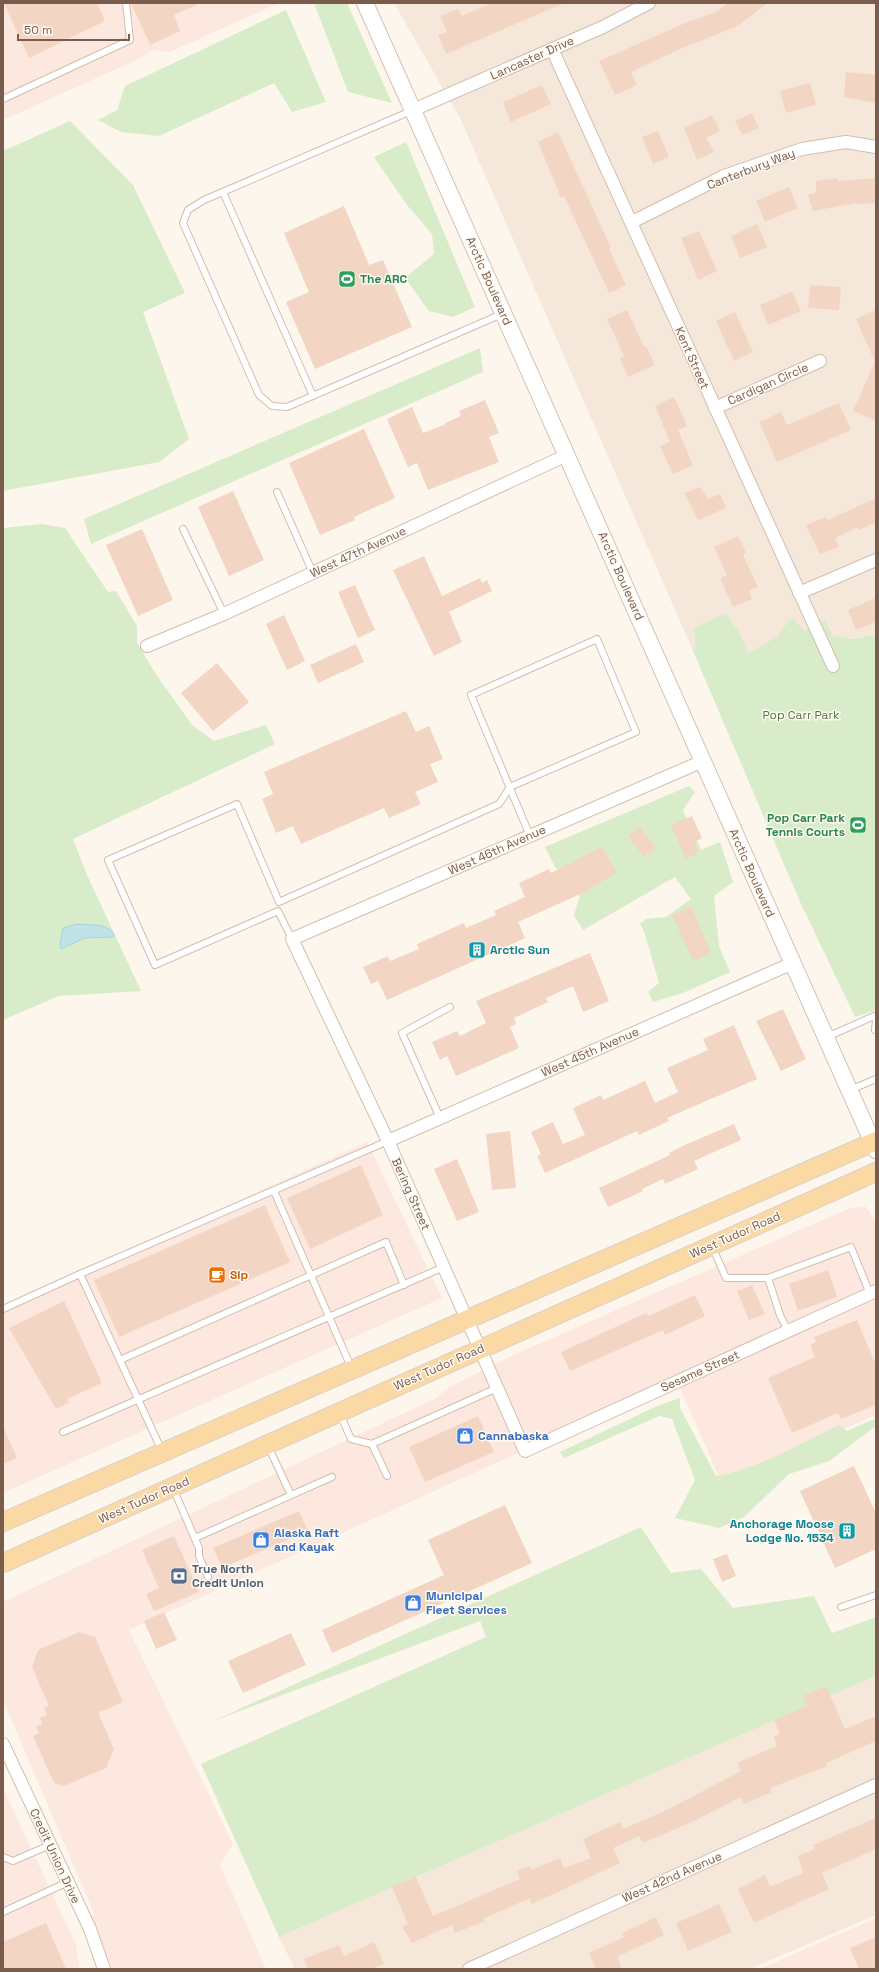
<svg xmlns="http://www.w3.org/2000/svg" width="879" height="1972" viewBox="0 0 879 1972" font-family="'Space Grotesk',sans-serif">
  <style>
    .residential { fill: #f5e8da }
    .commercial { fill: #fde8e0 }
    .green { fill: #d8ecc9 }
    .water { fill: #bfe3e8; stroke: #a5d3da }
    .building { fill: #f3d5c3 }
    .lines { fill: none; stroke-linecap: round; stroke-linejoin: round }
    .lane-casing { stroke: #d1beb0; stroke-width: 8 }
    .street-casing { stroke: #d1beb0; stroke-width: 14 }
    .secondary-casing { stroke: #d6c0b0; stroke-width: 18 }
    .primary-casing { stroke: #dad1cd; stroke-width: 20 }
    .lane { stroke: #fff; stroke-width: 6 }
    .street { stroke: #fff; stroke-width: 12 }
    .secondary { stroke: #fff; stroke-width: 16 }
    .primary { stroke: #fbd9a5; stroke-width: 18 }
    .labels { text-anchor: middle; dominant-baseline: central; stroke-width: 3; stroke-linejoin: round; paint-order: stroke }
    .street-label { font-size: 12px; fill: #7a5c4d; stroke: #fffaf3 }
    .leisure-label { font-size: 12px; font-weight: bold; fill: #27864d; stroke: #fffaf3; text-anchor: start }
    .park-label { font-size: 12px; fill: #537a41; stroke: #fffaf3 }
    .culture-label { font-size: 12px; font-weight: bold; fill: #0d838f; stroke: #fffaf3; text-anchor: start }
    .food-label { font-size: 12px; font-weight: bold; fill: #c56008; stroke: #fffaf3; text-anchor: start }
    .shop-label { font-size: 12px; font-weight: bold; fill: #366cbe; stroke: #fffaf3; text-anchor: start }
    .service-label { font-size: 12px; font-weight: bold; fill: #4e5e75; stroke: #fffaf3; text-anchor: start }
  </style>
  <rect width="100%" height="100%" fill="#fdf6ec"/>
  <!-- residential -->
  <g class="residential">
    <polygon points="394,3 876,3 876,634 848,639 794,638 746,657 730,634 693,651 460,118"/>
    <polygon points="876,1676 876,1915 750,1969 295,1969 279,1937"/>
  </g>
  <!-- commercial -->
  <g class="commercial">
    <polygon points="3,3 279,3 170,52 153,50 139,59 3,120"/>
    <polygon points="367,1142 442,1298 3,1493 3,1307"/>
    <polygon points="865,1206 876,1221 876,1415 721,1482 675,1377 507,1458 129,1630 233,1844 220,1865 266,1969 99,1969 83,1916 95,1916 3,1700 3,1602 436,1398 449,1387 513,1355 848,1209"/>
    <polygon points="3,1788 76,1945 80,1969 3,1969"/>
    <polygon points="876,1918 876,1969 760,1969"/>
  </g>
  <!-- green -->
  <g class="green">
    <polygon points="314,3 347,3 392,103 348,92"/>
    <polygon points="286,10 326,102 292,112 274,83 159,136 121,132 98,120 117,110 125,86"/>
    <polygon points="70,121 133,185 185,293 143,312 189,439 159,462 3,491 3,151"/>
    <polygon points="406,142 475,307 453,317 429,311 405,278 434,254 432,234 407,205 374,157"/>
    <polygon points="480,348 483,372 91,544 84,519"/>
    <polygon points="42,524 65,528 108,592 116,591 137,626 137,642 155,673 192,725 214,741 266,725 275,744 73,839 87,875 141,991 59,996 3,1020 3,528"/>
    <polygon points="726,613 740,634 748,653 777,637 787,623 793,618 804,631 825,621 833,636 852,639 876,634 876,1010 855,1017 801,904 693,651 696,649 694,628"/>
    <polygon points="689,786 695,792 683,810 701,850 720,842 733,882 714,896 719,946 730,972 683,993 653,1002 648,992 659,983 644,931 640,924 646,919 666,917 691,899 675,877 583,930 574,915 580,895 575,886 566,888 545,847"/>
    <path d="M680,1398V1408L716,1476C759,1468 800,1444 839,1425L847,1431L874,1419L876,1421V1426L829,1461L789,1474L744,1517L719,1528L675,1518L695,1480L672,1419L659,1416L564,1458L560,1452L657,1406Z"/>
    <polygon points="641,1527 671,1573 701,1569 733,1608 814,1596 832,1633 876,1617 876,1676 279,1937 201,1764 486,1637 480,1621 211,1722"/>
  </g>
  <!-- water -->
  <path class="water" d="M77,924C91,926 105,922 114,934L113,937L84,938L61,949L60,943L63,928Z"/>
  <!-- building -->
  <g class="building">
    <polygon points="4,3 97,3 105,21 29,58"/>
    <polygon points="131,3 201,3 174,15 180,31 150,45"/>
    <polygon points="491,3 564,3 446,54 438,35 447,32 440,16 458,9 462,16"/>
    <polygon points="728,3 767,3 738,26 680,49 631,72 637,85 615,95 599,61 685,23 716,12"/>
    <polygon points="846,72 876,75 876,103 844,97"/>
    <polygon points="810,83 816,105 786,113 780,91"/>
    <polygon points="542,85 551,104 511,122 503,102"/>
    <polygon points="752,113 759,128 742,135 735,121"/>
    <polygon points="712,115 720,131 706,138 714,152 697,160 684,128"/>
    <polygon points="658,131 669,157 653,164 642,137"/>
    <polygon points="558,132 611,248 609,249 626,285 609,293 564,196 561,198 538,142"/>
    <polygon points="838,178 839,181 876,178 876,203 857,204 856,203 813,211 808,195 816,192 816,181"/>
    <polygon points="789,187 798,208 765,222 756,201"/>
    <polygon points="344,206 369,265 383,260 412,327 315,369 286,302 309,292 284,233"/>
    <polygon points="757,224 767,247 740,258 731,236"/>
    <polygon points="699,231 717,271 698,280 681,238"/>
    <polygon points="810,285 841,287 839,310 808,308"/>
    <polygon points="792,291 801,311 768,325 760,305"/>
    <polygon points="627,310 644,347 646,346 655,365 628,377 620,358 624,356 607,319"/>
    <polygon points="876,310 876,421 853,411 875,362 856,319"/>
    <polygon points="735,312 753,352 734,361 716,321"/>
    <polygon points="674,397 687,426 678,430 693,465 673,474 660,446 670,442 655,406"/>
    <polygon points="485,400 499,433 489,437 499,462 428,490 417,463 408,467 387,419 412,407 423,433 446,424 445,423 461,416 459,411"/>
    <polygon points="839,403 851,430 777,462 759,422 781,412 787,425"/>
    <polygon points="364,429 395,498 354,517 355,520 320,535 289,463"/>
    <polygon points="700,487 708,499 720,494 726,508 698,520 684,493"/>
    <polygon points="233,491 264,560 229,576 198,507"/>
    <polygon points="876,498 876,522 859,530 858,527 835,538 839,547 820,554 806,525 826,517 828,520"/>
    <polygon points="142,529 173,600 138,616 106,545"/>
    <polygon points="738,536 746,553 743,555 758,587 749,590 752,599 733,607 720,578 727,575 714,547"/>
    <polygon points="424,556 442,596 480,578 482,583 487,580 492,591 449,612 462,642 434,656 393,570"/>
    <polygon points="355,585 375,630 358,638 338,592"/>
    <polygon points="876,598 876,622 856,630 848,610"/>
    <polygon points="284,615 305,661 287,670 266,624"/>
    <polygon points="356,644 364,662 318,683 310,665"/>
    <polygon points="217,663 249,702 213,731 181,693"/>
    <polygon points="406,711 416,732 429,726 443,759 430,764 438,782 415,792 421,804 389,818 384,808 301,844 293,826 276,833 262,799 273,794 264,772"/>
    <polygon points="692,816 702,838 694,842 699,852 686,859 671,825"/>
    <polygon points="640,827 656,848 644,857 628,836"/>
    <polygon points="602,847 617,872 585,892 518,922 525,938 387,1000 378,981 371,984 363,967 388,956 390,961 419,949 417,944 464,923 466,928 496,915 494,911 525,897 519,883 549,869 551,873"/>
    <polygon points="691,906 711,953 693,961 672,915"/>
    <polygon points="590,953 609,1001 583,1012 573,986 546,998 548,1002 514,1018 516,1024 510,1027 519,1048 456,1076 447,1056 440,1060 432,1042 457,1031 460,1036 486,1023 476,1001"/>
    <polygon points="783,1009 806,1059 781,1071 756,1021"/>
    <polygon points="734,1025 757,1079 667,1118 669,1121 639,1135 637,1131 545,1173 537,1156 541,1154 531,1132 553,1122 563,1144 585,1135 573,1108 601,1095 603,1100 645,1081 655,1103 678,1092 667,1068 708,1050 703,1039"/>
    <polygon points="734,1124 741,1140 694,1161 698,1169 665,1184 663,1179 642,1189 643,1191 608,1207 599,1188 670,1155 669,1153 687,1144"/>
    <polygon points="510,1131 516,1188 492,1190 486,1134"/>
    <polygon points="457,1159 479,1212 457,1221 434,1169"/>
    <polygon points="361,1165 383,1215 310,1249 287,1198"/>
    <polygon points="265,1205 290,1262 119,1337 94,1280"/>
    <polygon points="828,1270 837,1297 798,1311 789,1284"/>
    <polygon points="752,1285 765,1314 749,1320 737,1291"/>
    <polygon points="695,1295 705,1316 665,1335 663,1330 570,1371 561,1352 646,1313 648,1316"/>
    <polygon points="64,1301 102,1383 67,1399 69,1403 56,1409 9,1328"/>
    <polygon points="857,1320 876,1365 876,1405 841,1419 838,1413 792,1433 768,1378 815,1357 810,1345 816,1342 814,1337"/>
    <polygon points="478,1416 494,1452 425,1482 409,1447"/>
    <polygon points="3,1426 17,1458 3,1464"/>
    <polygon points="854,1466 876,1513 876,1549 835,1568 800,1491"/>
    <polygon points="505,1505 532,1563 332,1653 322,1630 444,1575 428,1540"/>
    <polygon points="299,1511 308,1531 222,1568 213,1548"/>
    <polygon points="174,1536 199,1592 154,1611 146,1594 159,1588 142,1550"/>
    <polygon points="727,1554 736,1576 722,1582 713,1559"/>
    <polygon points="164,1612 177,1640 156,1649 144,1621"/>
    <polygon points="79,1632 95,1637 123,1702 98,1713 114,1749 106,1768 64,1786 54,1783 33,1736 39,1733 36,1727 42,1724 40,1718 47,1715 44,1708 49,1706 32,1667 38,1650"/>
    <polygon points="291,1633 306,1665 243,1693 228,1661"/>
    <polygon points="826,1686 845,1729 876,1716 876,1741 826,1763 828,1766 770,1788 772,1792 744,1804 741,1797 694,1821 643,1843 639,1836 613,1848 620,1863 532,1904 530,1898 483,1919 485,1921 455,1933 452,1925 412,1943 402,1927 408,1924 392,1887 416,1877 433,1916 520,1879 517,1871 529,1866 531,1870 560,1858 564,1868 591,1858 583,1839 620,1822 623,1829 669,1809 741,1771 737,1763 777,1746 774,1737 780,1734 774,1720 807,1706 803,1696"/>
    <polygon points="876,1818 876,1849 822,1873 829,1889 754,1923 738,1889 765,1875 770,1887 803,1873 798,1856 815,1849 813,1845"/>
    <polygon points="719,1904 732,1932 688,1951 676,1923"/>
    <polygon points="656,1917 664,1935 617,1957 622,1969 596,1969 589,1953 624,1937 622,1933"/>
    <polygon points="46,1923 66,1969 3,1969 3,1942"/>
    <polygon points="876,1937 876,1969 859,1969 850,1948"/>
    <polygon points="374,1942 384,1964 372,1969 308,1969 304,1959 339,1945 344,1956"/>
  </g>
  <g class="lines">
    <defs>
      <g id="lane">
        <polyline points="3,99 130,40 126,3"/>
        <polyline points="411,111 204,200 188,210 183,223 259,395 272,406 287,407 502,314"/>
        <polyline points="223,192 313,396"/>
        <polyline points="277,492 313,573"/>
        <polyline points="183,529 224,614"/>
        <polyline points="292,939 278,911 155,965 108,860 237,804 279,902 499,804 510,787 636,732 597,639 471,695 530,836"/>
        <polyline points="875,1030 876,1021"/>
        <polyline points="827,1037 874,1016 876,1020"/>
        <polyline points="850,1090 876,1079"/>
        <polyline points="440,1118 402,1033 450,1007"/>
        <polyline points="274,1191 351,1367"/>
        <polyline points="712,1246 726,1278 768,1278 851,1247 870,1294"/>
        <polyline points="80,1274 388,1141"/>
        <polyline points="768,1278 780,1315 788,1331"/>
        <polyline points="3,1309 80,1274 162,1451"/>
        <polyline points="120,1360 386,1242 404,1285"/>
        <polyline points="340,1414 351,1439 372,1444 497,1388"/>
        <polyline points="63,1432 444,1267"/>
        <polyline points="372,1444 387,1476"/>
        <polyline points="268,1446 291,1495"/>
        <polyline points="173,1488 199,1548 199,1556 208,1577"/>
        <polyline points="195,1538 332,1477"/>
        <polyline points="841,1607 876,1595"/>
        <polyline points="3,1857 13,1861 50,1845"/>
        <polyline points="3,1912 68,1882"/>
      </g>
      <g id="street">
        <polyline points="552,49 833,666"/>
        <polyline points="413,110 603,27 649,3"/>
        <polyline points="632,222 724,176 802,149 846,142 876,147"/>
        <polyline points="715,408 820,361"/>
        <polyline points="799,593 876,560"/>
        <polyline points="147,646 224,614 567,455"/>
        <polyline points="703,761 292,939 388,1141 525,1451 876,1291"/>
        <polyline points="388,1141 793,963"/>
        <polyline points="3,1744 90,1929 104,1969"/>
        <polyline points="469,1969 876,1785"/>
      </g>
      <polyline id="secondary" points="365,3 876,1150"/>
      <g id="primary">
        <polyline points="3,1522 876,1141"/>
        <polyline points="3,1563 876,1172"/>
      </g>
    </defs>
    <!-- lane casing -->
    <use href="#lane" class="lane-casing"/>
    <!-- street casing -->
    <use href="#street" class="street-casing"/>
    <!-- secondary casing -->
    <use href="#secondary" class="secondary-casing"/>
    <!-- primary casing -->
    <use href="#primary" class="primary-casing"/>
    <!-- lane -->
    <use href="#lane" class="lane"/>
    <!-- street -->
    <use href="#street" class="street"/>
    <!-- secondary -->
    <use href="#secondary" class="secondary"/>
    <!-- primary -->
    <use href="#primary" class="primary"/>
  </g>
  <!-- icons -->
  <defs>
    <symbol id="stadium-square" viewBox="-11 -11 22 22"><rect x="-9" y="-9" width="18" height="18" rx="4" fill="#2e9e5b" stroke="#fffaf3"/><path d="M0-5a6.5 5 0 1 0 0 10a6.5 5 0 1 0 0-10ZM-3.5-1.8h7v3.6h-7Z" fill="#fff"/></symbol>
    <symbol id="building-square" viewBox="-11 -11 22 22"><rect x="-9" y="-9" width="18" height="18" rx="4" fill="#0f9aa8" stroke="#fffaf3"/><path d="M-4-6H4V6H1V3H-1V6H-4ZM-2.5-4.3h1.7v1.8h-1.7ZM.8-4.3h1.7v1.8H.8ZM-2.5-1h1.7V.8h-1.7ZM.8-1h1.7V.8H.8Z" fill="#fff"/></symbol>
    <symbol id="cafe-square" viewBox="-11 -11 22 22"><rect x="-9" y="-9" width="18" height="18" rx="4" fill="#e8710a" stroke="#fffaf3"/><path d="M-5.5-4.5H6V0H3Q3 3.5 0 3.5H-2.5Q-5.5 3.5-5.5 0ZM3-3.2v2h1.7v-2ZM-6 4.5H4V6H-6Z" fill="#fff"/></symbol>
    <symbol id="shop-square" viewBox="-11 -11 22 22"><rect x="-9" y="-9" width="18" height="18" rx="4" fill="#3f7fe0" stroke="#fffaf3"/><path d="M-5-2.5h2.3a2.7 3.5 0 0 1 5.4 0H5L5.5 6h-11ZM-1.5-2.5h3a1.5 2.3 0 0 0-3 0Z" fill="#fff"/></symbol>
    <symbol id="bank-square" viewBox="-11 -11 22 22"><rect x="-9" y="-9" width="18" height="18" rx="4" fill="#5c6f8a" stroke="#fffaf3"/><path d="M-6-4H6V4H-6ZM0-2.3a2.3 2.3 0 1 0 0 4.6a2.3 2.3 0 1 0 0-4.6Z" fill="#fff"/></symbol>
  </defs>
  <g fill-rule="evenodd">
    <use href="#stadium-square" x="337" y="269" width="20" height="20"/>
    <use href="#stadium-square" x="848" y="815" width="20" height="20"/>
    <use href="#building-square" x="467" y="940" width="20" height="20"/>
    <use href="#cafe-square" x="207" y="1265" width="20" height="20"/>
    <use href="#shop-square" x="455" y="1426" width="20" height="20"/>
    <use href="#building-square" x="837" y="1521" width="20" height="20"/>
    <use href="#shop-square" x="251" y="1530" width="20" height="20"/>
    <use href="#bank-square" x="169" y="1566" width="20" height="20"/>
    <use href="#shop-square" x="403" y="1593" width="20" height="20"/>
  </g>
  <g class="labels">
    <!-- street labels -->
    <g class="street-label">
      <text transform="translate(532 58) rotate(-24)">Lancaster Drive</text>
      <text transform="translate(751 169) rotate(-21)">Canterbury Way</text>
      <text transform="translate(489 281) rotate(66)">Arctic Boulevard</text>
      <text transform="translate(692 358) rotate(66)">Kent Street</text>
      <text transform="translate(768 384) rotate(-24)">Cardigan Circle</text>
      <text transform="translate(358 552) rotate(-25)">West 47th Avenue</text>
      <text transform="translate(621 576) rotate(66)">Arctic Boulevard</text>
      <text transform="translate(497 850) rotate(-24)">West 46th Avenue</text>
      <text transform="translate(752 873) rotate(66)">Arctic Boulevard</text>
      <text transform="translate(590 1052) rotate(-24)">West 45th Avenue</text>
      <text transform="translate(411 1194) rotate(66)">Bering Street</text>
      <text transform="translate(735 1235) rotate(-24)">West Tudor Road</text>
      <text transform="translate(439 1367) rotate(-24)">West Tudor Road</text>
      <text transform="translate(700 1371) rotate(-24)">Sesame Street</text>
      <text transform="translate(144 1500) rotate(-24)">West Tudor Road</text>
      <text transform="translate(55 1856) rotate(65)">Credit Union Drive</text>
      <text transform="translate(672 1877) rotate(-24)">West 42nd Avenue</text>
    </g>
    <!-- leisure labels -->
    <g class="leisure-label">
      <text x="360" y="279">The ARC</text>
      <text x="845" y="818" text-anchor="end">Pop Carr Park<tspan x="845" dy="14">Tennis Courts</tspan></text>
    </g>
    <!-- park labels -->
    <g class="park-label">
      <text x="801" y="715">Pop Carr Park</text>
    </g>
    <!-- culture labels -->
    <g class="culture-label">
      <text x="490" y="950">Arctic Sun</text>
      <text x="834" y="1524" text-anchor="end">Anchorage Moose<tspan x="834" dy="14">Lodge No. 1534</tspan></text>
    </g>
    <!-- food labels -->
    <g class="food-label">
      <text x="230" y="1275">Sip</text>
    </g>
    <!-- shop labels -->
    <g class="shop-label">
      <text x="478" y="1436">Cannabaska</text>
      <text x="274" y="1533">Alaska Raft<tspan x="274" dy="14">and Kayak</tspan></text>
      <text x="426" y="1596">Municipal<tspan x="426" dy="14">Fleet Services</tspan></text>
    </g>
    <!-- service labels -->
    <g class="service-label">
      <text x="192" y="1569">True North<tspan x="192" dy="14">Credit Union</tspan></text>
    </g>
  </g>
  <!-- border -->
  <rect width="879" height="1972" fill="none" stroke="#7a5c4d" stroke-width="8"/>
  <!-- scale -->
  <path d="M18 34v6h111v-6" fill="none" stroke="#7a5c4d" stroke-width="2"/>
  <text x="24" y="34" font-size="12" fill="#7a5c4d" stroke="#fffaf3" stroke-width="3" paint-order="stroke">50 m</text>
</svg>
